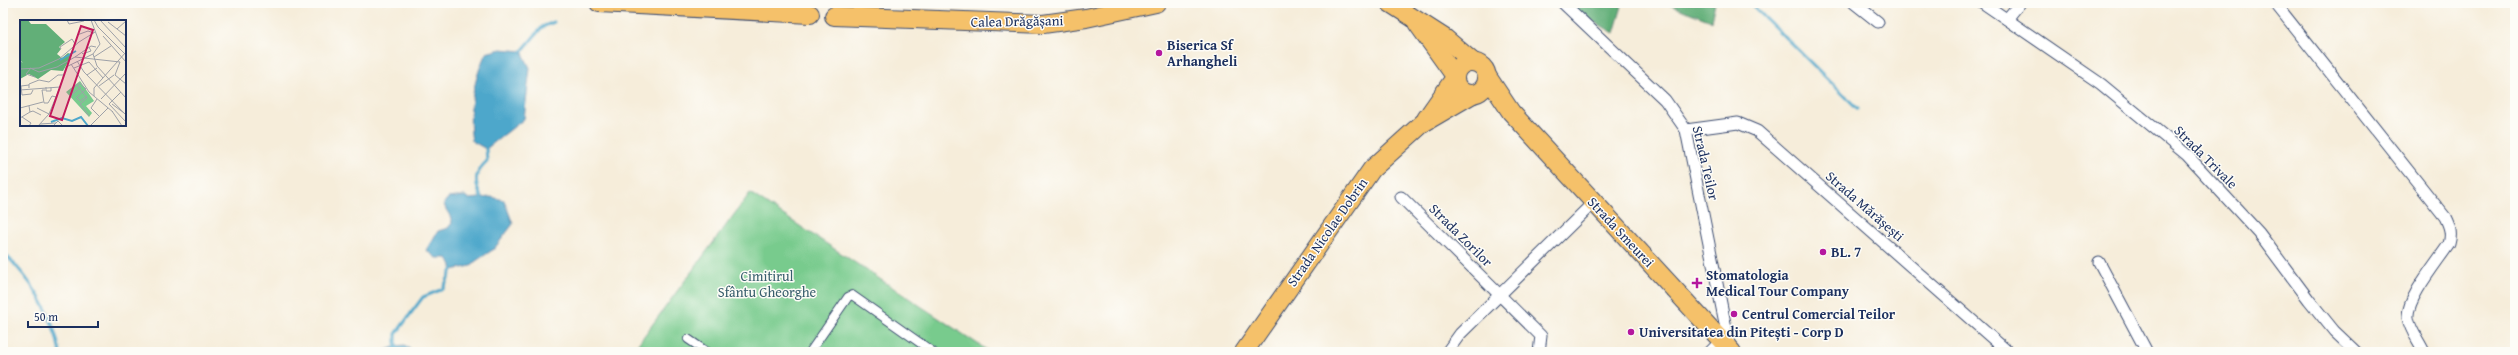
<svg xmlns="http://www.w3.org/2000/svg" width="2518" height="355" viewBox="0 0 2518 355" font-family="'Gentium Book Plus',serif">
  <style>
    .green { fill: #78cb8d; stroke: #4a7d76 }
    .forest { fill: #62af78; stroke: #3e6f6b }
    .water { fill: #4ea7cb; stroke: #346b94 }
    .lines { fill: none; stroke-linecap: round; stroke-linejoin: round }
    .stream { stroke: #4ea7cb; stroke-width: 3 }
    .pedestrian-casing { stroke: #3c4c71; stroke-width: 10 }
    .minor-casing { stroke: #3c4c71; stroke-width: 13 }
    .primary-casing { stroke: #3c4c71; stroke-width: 20 }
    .pedestrian { stroke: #fff; stroke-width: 8 }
    .minor { stroke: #fff; stroke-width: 11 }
    .primary { stroke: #f5c16b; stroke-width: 18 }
    .poi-dot { fill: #b5179e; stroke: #fdfcf7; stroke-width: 1.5 }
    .labels { text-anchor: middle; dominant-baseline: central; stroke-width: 3; stroke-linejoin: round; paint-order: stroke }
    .street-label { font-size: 14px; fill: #1b2f5e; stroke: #fdfcf7 }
    .poi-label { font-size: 14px; font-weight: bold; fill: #1b2f5e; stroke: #fdfcf7; text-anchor: start }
    .park-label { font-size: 14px; fill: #375e6c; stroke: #fdfcf7 }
    .inset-river { fill: none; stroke: #4ea7cb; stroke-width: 2 }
    .inset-road { fill: none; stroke: #9ea1a8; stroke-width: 1 }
    .view { fill: #c2185b; fill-opacity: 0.15; stroke: #c2185b; stroke-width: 2 }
    .inset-edge { fill: none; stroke: #1b2f5e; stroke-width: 2 }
  </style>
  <rect width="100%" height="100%" fill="#fdfcf7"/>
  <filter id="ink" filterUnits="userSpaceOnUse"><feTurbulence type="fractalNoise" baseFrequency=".025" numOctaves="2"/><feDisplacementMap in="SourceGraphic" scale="8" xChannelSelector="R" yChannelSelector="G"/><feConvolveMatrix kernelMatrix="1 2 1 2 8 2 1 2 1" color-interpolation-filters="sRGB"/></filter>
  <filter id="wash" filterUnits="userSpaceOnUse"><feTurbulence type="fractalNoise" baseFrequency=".012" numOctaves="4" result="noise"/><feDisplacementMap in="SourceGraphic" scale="16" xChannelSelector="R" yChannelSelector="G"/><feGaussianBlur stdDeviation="0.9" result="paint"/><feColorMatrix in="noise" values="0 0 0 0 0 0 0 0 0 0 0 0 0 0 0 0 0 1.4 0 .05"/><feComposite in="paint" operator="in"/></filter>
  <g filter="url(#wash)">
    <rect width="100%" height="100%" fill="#f6edda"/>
    <!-- green -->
    <polygon class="green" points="750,193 990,352 632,352"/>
    <!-- forest -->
    <g class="forest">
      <polygon points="1561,3 1623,3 1614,33"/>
      <polygon points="1665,3 1715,3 1711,21"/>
    </g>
    <!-- water -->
    <g class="water">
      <path d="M501,49L522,51L530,68L524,119L486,149L472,141C467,113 474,78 486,53Z"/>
      <path d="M465,196L469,199L491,197L504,200L513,224L494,249L476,261L471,266L452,270V265L447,258H436L426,250L438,231L448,228L452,223C451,214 445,211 444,203L448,198Z"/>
      <polygon points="405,345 413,352 381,352 396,346"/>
    </g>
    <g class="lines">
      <!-- stream -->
      <g class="stream">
        <polyline points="1750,3 1858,109"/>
        <polyline points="522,51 542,27 554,22"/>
        <path d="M481,197C474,181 474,173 487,161L486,149"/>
        <path d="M3,252C32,281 52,311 60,352"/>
        <polyline points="396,346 396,334 414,309 423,297 443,289 452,270"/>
      </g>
    </g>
  </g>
  <g filter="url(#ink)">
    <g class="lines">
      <defs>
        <g id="pedestrian">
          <polyline points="688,339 707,352"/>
          <polyline points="810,352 848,297 852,295 933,352"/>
        </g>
        <g id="minor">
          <polyline points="1563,3 1665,100 1686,130 1730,348"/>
          <polyline points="1854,3 1878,22"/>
          <polyline points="1983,3 2101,84 2187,155 2259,233 2309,300 2334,331 2356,352"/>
          <path d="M2275,3L2445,217C2450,227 2452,234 2449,244C2438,261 2406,299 2408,318C2410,330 2419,341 2424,352"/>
          <polyline points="2007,19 2020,3"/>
          <polyline points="1686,130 1738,123 1757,131 2008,352"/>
          <polyline points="1401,197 1541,336 1539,352"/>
          <polyline points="2099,262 2147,352"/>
          <polyline points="1447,352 1460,334 1594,202"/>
          <polyline points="1710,352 1721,341"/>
        </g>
        <g id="primary">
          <polyline points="599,3 810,14"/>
          <polyline points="1390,3 1446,39 1473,62"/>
          <polyline points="834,16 1043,24 1086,18 1156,3"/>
          <polyline points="1417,23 1455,76"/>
          <circle cx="1471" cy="78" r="16"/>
          <polyline points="1487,76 1511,112 1732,352"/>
          <polyline points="1426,119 1454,79"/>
          <polyline points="1244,352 1372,169 1423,123 1471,95"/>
        </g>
      </defs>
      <!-- pedestrian casing -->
      <use href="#pedestrian" class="pedestrian-casing"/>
      <!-- minor casing -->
      <use href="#minor" class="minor-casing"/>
      <!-- primary casing -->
      <use href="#primary" class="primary-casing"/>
      <!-- pedestrian -->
      <use href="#pedestrian" class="pedestrian"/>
      <!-- minor -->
      <use href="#minor" class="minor"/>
      <!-- primary -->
      <use href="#primary" class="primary"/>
    </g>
  </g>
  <!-- markers -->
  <g class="poi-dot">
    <circle cx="1159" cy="53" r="4"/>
    <circle cx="1823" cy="252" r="4"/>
    <path d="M1695 277h4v4h4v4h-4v4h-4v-4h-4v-4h4z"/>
    <circle cx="1734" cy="314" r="4"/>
    <circle cx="1631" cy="332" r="4"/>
  </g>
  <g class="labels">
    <!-- street labels -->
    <g class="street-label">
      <text transform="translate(1017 21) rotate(-1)">Calea Drăgășani</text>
      <text transform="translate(2206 157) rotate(45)">Strada Trivale</text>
      <text transform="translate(1706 163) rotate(77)">Strada Teilor</text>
      <text transform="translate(1865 206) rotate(41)">Strada Mărășești</text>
      <text transform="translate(1327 232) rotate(-55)">Strada Nicolae Dobrin</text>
      <text transform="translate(1621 232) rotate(47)">Strada Smeurei</text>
      <text transform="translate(1461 235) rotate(45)">Strada Zorilor</text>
    </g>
    <!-- poi labels -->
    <g class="poi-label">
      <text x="1167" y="45">Biserica Sf<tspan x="1167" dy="16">Arhangheli</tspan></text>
      <text x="1831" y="252">BL. 7</text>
      <text x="1706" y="275">Stomatologia<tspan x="1706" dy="16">Medical Tour Company</tspan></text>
      <text x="1742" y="314">Centrul Comercial Teilor</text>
      <text x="1639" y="332">Universitatea din Pitești - Corp D</text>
    </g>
    <!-- park labels -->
    <g class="park-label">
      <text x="767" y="276">Cimitirul<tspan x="767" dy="16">Sfântu Gheorghe</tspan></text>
    </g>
  </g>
  <!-- overview -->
  <g transform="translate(20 20)">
    <rect width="106" height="106" fill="#f6edda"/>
    <path d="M60,61L74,81L66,86L72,93L69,97L46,72Z" fill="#78cb8d"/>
    <path d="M0,0H8L11,4H26L45,22L39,27L41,29L37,34L42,38L48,33L52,35L43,51L31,50L18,59L9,54L0,59V41L3,43L0,40Z" fill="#62af78"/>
    <path class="inset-river" d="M40,40L56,31M31,102L42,98L52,101L61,97L68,106"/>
    <path class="inset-road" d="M47,0L49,4L64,1M74,0L78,7L106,35M80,0L106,28M88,2L106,16M97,9L106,1M57,15L68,11L74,13M83,16L106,42M41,29L40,27L52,19L55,24M61,32L63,34L68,32L71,31L69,27M73,34L77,46L106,78M55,37L71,26L76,27M74,37L91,26M57,41L64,52L106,95M51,44L69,72L93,92M10,48L19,52L37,47L55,37L100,42M11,48L6,54L15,57M54,48L69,42L83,58M0,49L19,48L39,39L59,22L75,12M67,55L77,48M95,55L100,42M95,55L106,64M9,65L1,66L2,75L11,74L13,70M57,65L67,78L60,84L69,96M79,66L94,55M26,67V71H31V67M9,68V64L19,60L29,62L38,55H44M0,70L40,67L46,47L73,34L80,24L71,0M25,70H22L24,83H28L32,76L36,77M101,72L89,84L106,102M54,73L51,69L60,63L66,69L56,78M50,76L61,67M74,76V68L106,32M56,77L60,81L67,76M77,79L71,88L79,96M81,79L106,53M92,84L104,93M0,88L23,82M17,88L29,94M92,91L102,106M10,92L13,91L21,95M2,97L11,103L9,106M0,98L10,92L9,86M20,104L36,103M18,106L29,94L40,67M33,106L38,101L43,106M70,106L88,88"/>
    <path class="view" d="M61,6L73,10L42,100L30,96Z"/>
    <rect width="106" height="106" class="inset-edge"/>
  </g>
  <!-- margin -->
  <rect width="2518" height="355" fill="none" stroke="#fdfcf7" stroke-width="16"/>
  <!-- scale -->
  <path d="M28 321v6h70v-6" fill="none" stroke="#1b2f5e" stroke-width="2"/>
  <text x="34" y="321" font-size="12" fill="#1b2f5e" stroke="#fdfcf7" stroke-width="3" paint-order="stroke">50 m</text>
</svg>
